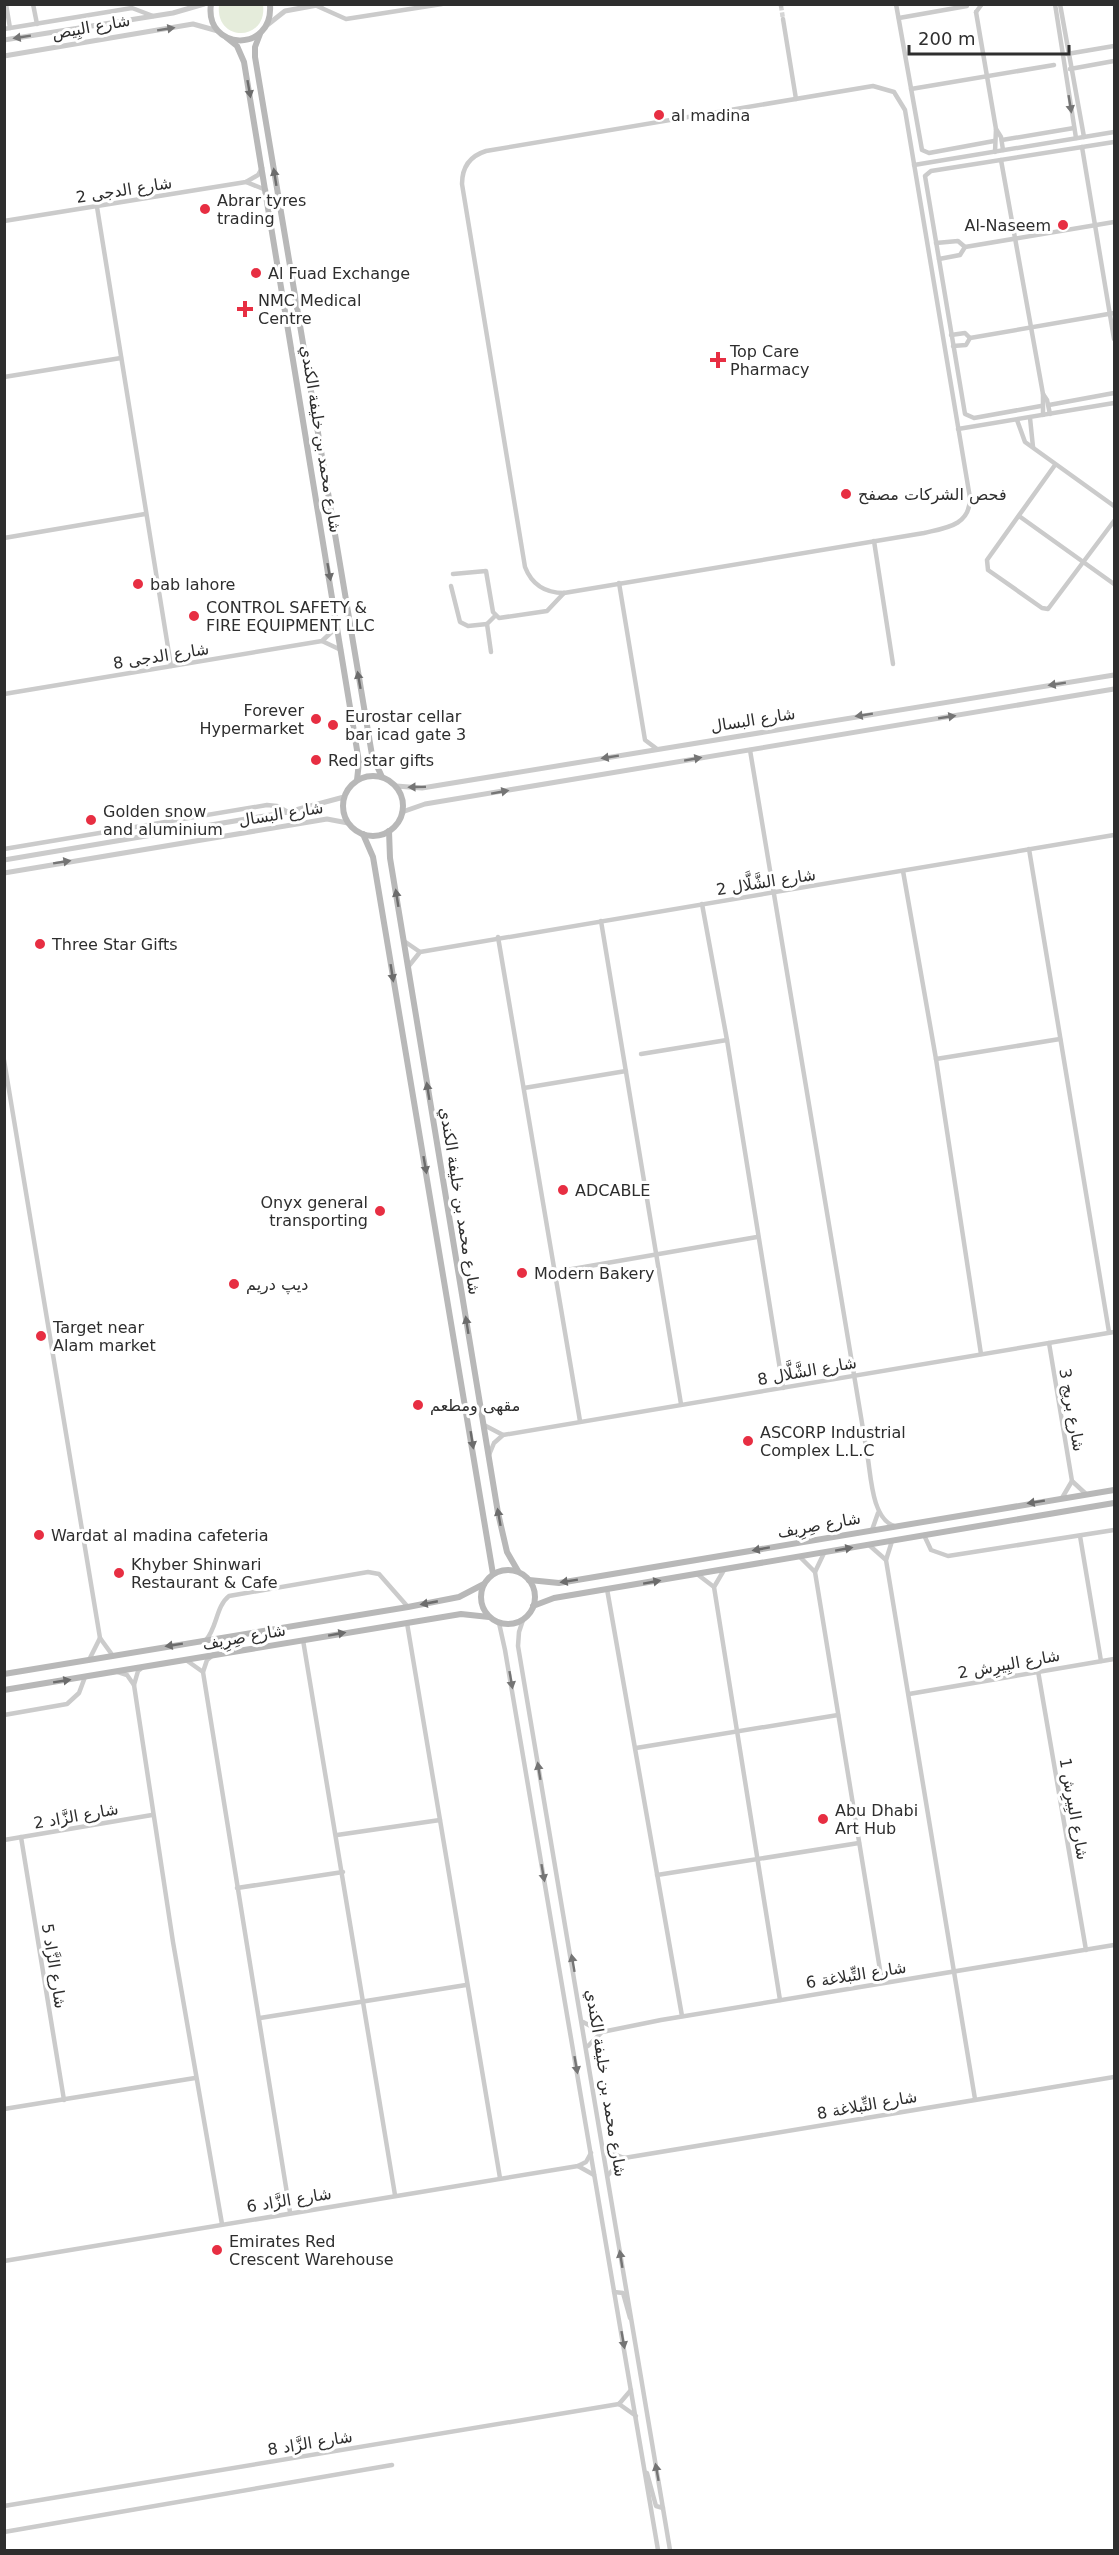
<svg xmlns="http://www.w3.org/2000/svg" width="1119" height="2555" viewBox="0 0 1119 2555" font-family="'DejaVu Sans',Vazirmatn,sans-serif">
  <style>
    .green { fill: #e5ecdb }
    .lines { fill: none; stroke-linecap: round; stroke-linejoin: round }
    .minor-tunnel { stroke: #d5d5d5; stroke-width: 4.5; stroke-dasharray: 4.5 2; stroke-linecap: butt }
    .minor { stroke: #cbcbcb; stroke-width: 4.5 }
    .tertiary { stroke: #cbcbcb; stroke-width: 5 }
    .secondary { stroke: #b8b8b8; stroke-width: 6 }
    .oneway { fill: #757575 }
    .oneway2 { fill: #6c6c6c }
    .poi-dot { fill: #e72e42; stroke: #fff; stroke-width: 2 }
    .labels { text-anchor: middle; dominant-baseline: central; stroke-width: 6; stroke-linejoin: round; paint-order: stroke }
    .street-label { font-size: 16px; fill: #2e2e2e; stroke: #fff }
    .poi-label { font-size: 16px; fill: #2e2e2e; stroke: #fff; text-anchor: start }
  </style>
  <rect width="100%" height="100%" fill="#fff"/>
  <!-- green -->
  <path class="green" d="M263,4C268,42 215,43 219,5Z"/>
  <g class="lines">
    <!-- minor-tunnel -->
    <polyline class="minor-tunnel" points="781,6 783,19"/>
    <!-- minor -->
    <g class="minor">
      <polyline points="6,4 10,28"/>
      <polyline points="33,4 37,24"/>
      <polyline points="781,4 781,6"/>
      <polyline points="896,4 922,150 929,153 994,141"/>
      <polyline points="1055,4 1076,138"/>
      <polyline points="1060,4 1084,137"/>
      <polyline points="317,6 346,19 442,4"/>
      <polyline points="976,12 996,129 1001,137 1003,150"/>
      <polyline points="976,12 982,4"/>
      <polyline points="899,18 967,6"/>
      <polyline points="783,19 796,99"/>
      <polyline points="4,29 132,8 153,16"/>
      <polyline points="1067,54 1114,46"/>
      <polyline points="1070,69 1114,61"/>
      <path d="M873,86L894,92L905,110L970,498C970,526 945,528 924,533L564,593C545,593 532,585 525,567L462,184C462,167 470,156 486,151Z"/>
      <polyline points="911,89 1054,65"/>
      <polyline points="1002,140 1074,128"/>
      <polyline points="1082,147 1114,339"/>
      <polyline points="995,152 996,129"/>
      <polyline points="1001,160 1043,394 1043,415"/>
      <polyline points="914,165 1114,132"/>
      <polyline points="246,182 266,190"/>
      <polyline points="97,207 171,666"/>
      <polyline points="4,221 246,182 258,175 262,168"/>
      <polyline points="936,243 958,241 965,247 960,255 939,259"/>
      <polyline points="965,247 1114,222"/>
      <polyline points="951,335 965,333 970,338 966,345 953,346"/>
      <polyline points="970,338 1114,313"/>
      <polyline points="4,377 121,358"/>
      <polyline points="1043,394 1047,400 1050,414"/>
      <polyline points="1049,405 1114,393"/>
      <polyline points="1041,406 974,418 965,414 925,176 931,171 1114,142"/>
      <polyline points="1030,418 1033,447"/>
      <polyline points="1017,420 1025,442 1114,506"/>
      <polyline points="958,429 1114,403"/>
      <polyline points="1055,465 987,560 988,570 1042,608 1048,609 1114,521"/>
      <polyline points="1019,516 1114,584"/>
      <polyline points="4,538 145,514"/>
      <polyline points="874,541 893,664"/>
      <polyline points="453,574 486,571 493,612 499,618 547,611 564,593"/>
      <polyline points="619,583 645,740 657,749"/>
      <polyline points="451,586 460,622 468,626 487,624"/>
      <polyline points="322,641 341,650"/>
      <polyline points="491,652 487,624 495,616"/>
      <polyline points="4,694 322,641 337,627"/>
      <path d="M750,750L867,1453C871,1473 871,1518 894,1526"/>
      <polyline points="4,849 267,805 277,806 288,812"/>
      <polyline points="1029,849 1109,1332"/>
      <polyline points="903,871 936,1059 981,1354"/>
      <polyline points="702,904 727,1040 783,1388"/>
      <polyline points="601,921 681,1404"/>
      <polyline points="498,937 580,1421"/>
      <polyline points="404,941 420,952"/>
      <polyline points="408,967 420,952 1114,835"/>
      <polyline points="641,1054 727,1040"/>
      <polyline points="936,1059 1060,1039"/>
      <polyline points="4,1060 100,1638 113,1656"/>
      <polyline points="524,1088 626,1071"/>
      <polyline points="555,1272 757,1237"/>
      <polyline points="1049,1343 1072,1481 1086,1494"/>
      <polyline points="484,1425 503,1435"/>
      <polyline points="489,1455 494,1443 503,1435 1114,1332"/>
      <polyline points="1062,1498 1072,1481"/>
      <polyline points="872,1530 878,1513"/>
      <polyline points="924,1535 931,1550 948,1556 1114,1530"/>
      <polyline points="1080,1536 1101,1661"/>
      <polyline points="892,1541 886,1560 975,2099"/>
      <polyline points="869,1545 886,1560"/>
      <polyline points="824,1553 815,1572 882,1982"/>
      <polyline points="800,1557 815,1572"/>
      <polyline points="724,1570 714,1587 780,2000"/>
      <polyline points="697,1574 714,1587"/>
      <polyline points="607,1589 682,2016"/>
      <polyline points="523,1620 519,1632 518,1646 670,2550"/>
      <polyline points="407,1623 500,2178"/>
      <polyline points="499,1623 505,1650 658,2550"/>
      <path d="M206,1640C217,1628 216,1606 229,1596L368,1572L379,1574L408,1607"/>
      <polyline points="303,1640 395,2195"/>
      <polyline points="213,1655 207,1660 203,1672 290,2212"/>
      <polyline points="89,1660 100,1638"/>
      <polyline points="186,1660 203,1672"/>
      <polyline points="143,1667 138,1671 134,1685 173,1942 222,2224"/>
      <polyline points="1038,1671 1086,1950"/>
      <polyline points="118,1672 127,1675 134,1685"/>
      <polyline points="909,1694 1114,1659"/>
      <polyline points="4,1715 67,1704 79,1693 85,1677"/>
      <polyline points="636,1748 838,1715"/>
      <polyline points="337,1835 440,1820"/>
      <polyline points="21,1837 64,2100"/>
      <polyline points="4,1840 152,1815"/>
      <polyline points="657,1875 859,1843"/>
      <polyline points="237,1888 343,1872"/>
      <polyline points="260,2018 466,1985"/>
      <polyline points="583,2022 602,2032"/>
      <polyline points="588,2046 602,2032 661,2020 1114,1945"/>
      <polyline points="4,2109 195,2078"/>
      <polyline points="604,2150 624,2158 1114,2077"/>
      <polyline points="578,2166 594,2175"/>
      <polyline points="608,2175 624,2158"/>
      <polyline points="4,2261 578,2166 586,2162 591,2153"/>
      <polyline points="614,2292 623,2293 630,2318"/>
      <polyline points="619,2404 636,2416"/>
      <polyline points="619,2404 631,2390"/>
      <polyline points="647,2473 656,2506 663,2508"/>
      <polyline points="4,2506 619,2404"/>
      <polyline points="4,2532 392,2465"/>
    </g>
    <!-- tertiary -->
    <g class="tertiary">
      <polyline points="266,26 285,11 323,4"/>
      <polyline points="4,40 173,13 204,4"/>
      <polyline points="4,56 193,24 218,31"/>
      <polyline points="396,786 422,788 1114,675"/>
      <polyline points="402,812 425,804 1114,689"/>
      <polyline points="4,860 288,812 344,797"/>
      <polyline points="4,873 327,819 348,823"/>
    </g>
    <!-- secondary -->
    <g class="secondary">
      <path d="M211,4C204,51 274,54 270,4"/>
      <polyline points="260,34 255,47 255,57 372,755 382,777"/>
      <polyline points="227,38 237,46 244,62 359,762 357,780"/>
      <circle cx="373" cy="806" r="30"/>
      <polyline points="389,831 390,858 498,1513 507,1552 518,1571"/>
      <polyline points="363,834 373,857 493,1574"/>
      <circle cx="508" cy="1597" r="27"/>
      <polyline points="529,1580 559,1583 1114,1490"/>
      <polyline points="533,1606 554,1598 1114,1503"/>
      <polyline points="4,1674 408,1607 459,1597 484,1584"/>
      <polyline points="4,1690 461,1614 489,1617"/>
    </g>
  </g>
  <!-- one-way arrows -->
  <defs><path id="oneway-solid" d="M-6-.8H1V-3.2L6.5 0L1 3.2V.8H-6Z" transform="scale(1.5)"/></defs>
  <g class="oneway">
    <use href="#oneway-solid" transform="translate(166 29) rotate(-9)"/>
    <use href="#oneway-solid" transform="translate(22 37) rotate(171)"/>
    <use href="#oneway-solid" transform="translate(1070 104) rotate(81)"/>
    <use href="#oneway-solid" transform="translate(1057 684) rotate(171)"/>
    <use href="#oneway-solid" transform="translate(864 715) rotate(171)"/>
    <use href="#oneway-solid" transform="translate(947 717) rotate(-9)"/>
    <use href="#oneway-solid" transform="translate(610 757) rotate(171)"/>
    <use href="#oneway-solid" transform="translate(693 759) rotate(-10)"/>
    <use href="#oneway-solid" transform="translate(417 787) rotate(179)"/>
    <use href="#oneway-solid" transform="translate(500 792) rotate(-10)"/>
    <use href="#oneway-solid" transform="translate(62 862) rotate(-9)"/>
    <use href="#oneway-solid" transform="translate(511 1680) rotate(80)"/>
    <use href="#oneway-solid" transform="translate(539 1771) rotate(-99)"/>
    <use href="#oneway-solid" transform="translate(543 1873) rotate(80)"/>
    <use href="#oneway-solid" transform="translate(573 1963) rotate(-100)"/>
    <use href="#oneway-solid" transform="translate(576 2065) rotate(80)"/>
    <use href="#oneway-solid" transform="translate(621 2259) rotate(-99)"/>
    <use href="#oneway-solid" transform="translate(623 2340) rotate(80)"/>
    <use href="#oneway-solid" transform="translate(657 2472) rotate(-100)"/>
  </g>
  <g class="oneway2">
    <use href="#oneway-solid" transform="translate(249 89) rotate(80)"/>
    <use href="#oneway-solid" transform="translate(275 177) rotate(-99)"/>
    <use href="#oneway-solid" transform="translate(329 572) rotate(80)"/>
    <use href="#oneway-solid" transform="translate(359 680) rotate(-100)"/>
    <use href="#oneway-solid" transform="translate(397 898) rotate(-99)"/>
    <use href="#oneway-solid" transform="translate(392 973) rotate(81)"/>
    <use href="#oneway-solid" transform="translate(428 1091) rotate(-99)"/>
    <use href="#oneway-solid" transform="translate(425 1165) rotate(80)"/>
    <use href="#oneway-solid" transform="translate(467 1325) rotate(-99)"/>
    <use href="#oneway-solid" transform="translate(472 1440) rotate(81)"/>
    <use href="#oneway-solid" transform="translate(1036 1502) rotate(171)"/>
    <use href="#oneway-solid" transform="translate(499 1517) rotate(-100)"/>
    <use href="#oneway-solid" transform="translate(761 1549) rotate(170)"/>
    <use href="#oneway-solid" transform="translate(844 1549) rotate(-10)"/>
    <use href="#oneway-solid" transform="translate(569 1581) rotate(171)"/>
    <use href="#oneway-solid" transform="translate(652 1582) rotate(-10)"/>
    <use href="#oneway-solid" transform="translate(429 1603) rotate(169)"/>
    <use href="#oneway-solid" transform="translate(337 1634) rotate(-10)"/>
    <use href="#oneway-solid" transform="translate(174 1645) rotate(171)"/>
    <use href="#oneway-solid" transform="translate(62 1681) rotate(-9)"/>
  </g>
  <!-- markers -->
  <g class="poi-dot">
    <circle cx="659" cy="115" r="6"/>
    <circle cx="205" cy="209" r="6"/>
    <circle cx="1063" cy="225" r="6"/>
    <circle cx="256" cy="273" r="6"/>
    <path d="M242 300h6v6h6v6h-6v6h-6v-6h-6v-6h6z"/>
    <path d="M715 351h6v6h6v6h-6v6h-6v-6h-6v-6h6z"/>
    <circle cx="846" cy="494" r="6"/>
    <circle cx="138" cy="584" r="6"/>
    <circle cx="194" cy="616" r="6"/>
    <circle cx="316" cy="719" r="6"/>
    <circle cx="333" cy="725" r="6"/>
    <circle cx="316" cy="760" r="6"/>
    <circle cx="91" cy="820" r="6"/>
    <circle cx="40" cy="944" r="6"/>
    <circle cx="563" cy="1190" r="6"/>
    <circle cx="380" cy="1211" r="6"/>
    <circle cx="522" cy="1273" r="6"/>
    <circle cx="234" cy="1284" r="6"/>
    <circle cx="41" cy="1336" r="6"/>
    <circle cx="418" cy="1405" r="6"/>
    <circle cx="748" cy="1441" r="6"/>
    <circle cx="39" cy="1535" r="6"/>
    <circle cx="119" cy="1573" r="6"/>
    <circle cx="823" cy="1819" r="6"/>
    <circle cx="217" cy="2250" r="6"/>
  </g>
  <g class="labels">
    <!-- street labels -->
    <g class="street-label">
      <text transform="translate(91 27) rotate(-10)">شارع البِيص</text>
      <text transform="translate(124 190) rotate(-9)">شارع الدجى 2</text>
      <text transform="translate(321 439) rotate(81)">شارع محمد بن خليفة الكندي</text>
      <text transform="translate(161 656) rotate(-9)">شارع الدجى 8</text>
      <text transform="translate(753 720) rotate(-9)">شارع البسال</text>
      <text transform="translate(281 814) rotate(-9)">شارع البسال</text>
      <text transform="translate(766 882) rotate(-9)">شارع الشَّلَّال 2</text>
      <text transform="translate(460 1201) rotate(81)">شارع محمد بن خليفة الكندي</text>
      <text transform="translate(807 1371) rotate(-10)">شارع الشَّلَّال 8</text>
      <text transform="translate(1072 1410) rotate(80)">شارع بريج 3</text>
      <text transform="translate(819 1525) rotate(-10)">شارع صِرِيف</text>
      <text transform="translate(244 1637) rotate(-10)">شارع صِرِيف</text>
      <text transform="translate(1009 1664) rotate(-10)">شارع البِيرِش 2</text>
      <text transform="translate(1074 1809) rotate(80)">شارع البِيرِش 1</text>
      <text transform="translate(76 1816) rotate(-10)">شارع الزَّاد 2</text>
      <text transform="translate(54 1966) rotate(81)">شارع الزَّاد 5</text>
      <text transform="translate(856 1975) rotate(-9)">شارع التِّبلاغة 6</text>
      <text transform="translate(606 2083) rotate(81)">شارع محمد بن خليفة الكندي</text>
      <text transform="translate(867 2105) rotate(-10)">شارع التِّبلاغة 8</text>
      <text transform="translate(289 2200) rotate(-9)">شارع الزَّاد 6</text>
      <text transform="translate(310 2443) rotate(-9)">شارع الزَّاد 8</text>
    </g>
    <!-- poi labels -->
    <g class="poi-label">
      <text x="671" y="115">al madina</text>
      <text x="217" y="200">Abrar tyres<tspan x="217" dy="18">trading</tspan></text>
      <text x="1051" y="225" text-anchor="end">Al-Naseem</text>
      <text x="268" y="273">Al Fuad Exchange</text>
      <text x="258" y="300">NMC Medical<tspan x="258" dy="18">Centre</tspan></text>
      <text x="730" y="351">Top Care<tspan x="730" dy="18">Pharmacy</tspan></text>
      <text x="858" y="494">فحص الشركات مصفح</text>
      <text x="150" y="584">bab lahore</text>
      <text x="206" y="607">CONTROL SAFETY &amp;<tspan x="206" dy="18">FIRE EQUIPMENT LLC</tspan></text>
      <text x="304" y="710" text-anchor="end">Forever<tspan x="304" dy="18">Hypermarket</tspan></text>
      <text x="345" y="716">Eurostar cellar<tspan x="345" dy="18">bar icad gate 3</tspan></text>
      <text x="328" y="760">Red star gifts</text>
      <text x="103" y="811">Golden snow<tspan x="103" dy="18">and aluminium</tspan></text>
      <text x="52" y="944">Three Star Gifts</text>
      <text x="575" y="1190">ADCABLE</text>
      <text x="368" y="1202" text-anchor="end">Onyx general<tspan x="368" dy="18">transporting</tspan></text>
      <text x="534" y="1273">Modern Bakery</text>
      <text x="246" y="1284">دیپ دریم</text>
      <text x="53" y="1327">Target near<tspan x="53" dy="18">Alam market</tspan></text>
      <text x="430" y="1405">مقهى ومطعم</text>
      <text x="760" y="1432">ASCORP Industrial<tspan x="760" dy="18">Complex L.L.C</tspan></text>
      <text x="51" y="1535">Wardat al madina cafeteria</text>
      <text x="131" y="1564">Khyber Shinwari<tspan x="131" dy="18">Restaurant &amp; Cafe</tspan></text>
      <text x="835" y="1810">Abu Dhabi<tspan x="835" dy="18">Art Hub</tspan></text>
      <text x="229" y="2241">Emirates Red<tspan x="229" dy="18">Crescent Warehouse</tspan></text>
    </g>
  </g>
  <!-- border -->
  <rect width="1119" height="2555" fill="none" stroke="#2e2e2e" stroke-width="12"/>
  <!-- scale -->
  <path d="M909 45v9h160v-9" fill="none" stroke="#2e2e2e" stroke-width="3"/>
  <text x="918" y="45" font-size="18" fill="#2e2e2e" stroke="#ffffff" stroke-width="4.5" paint-order="stroke">200 m</text>
</svg>
